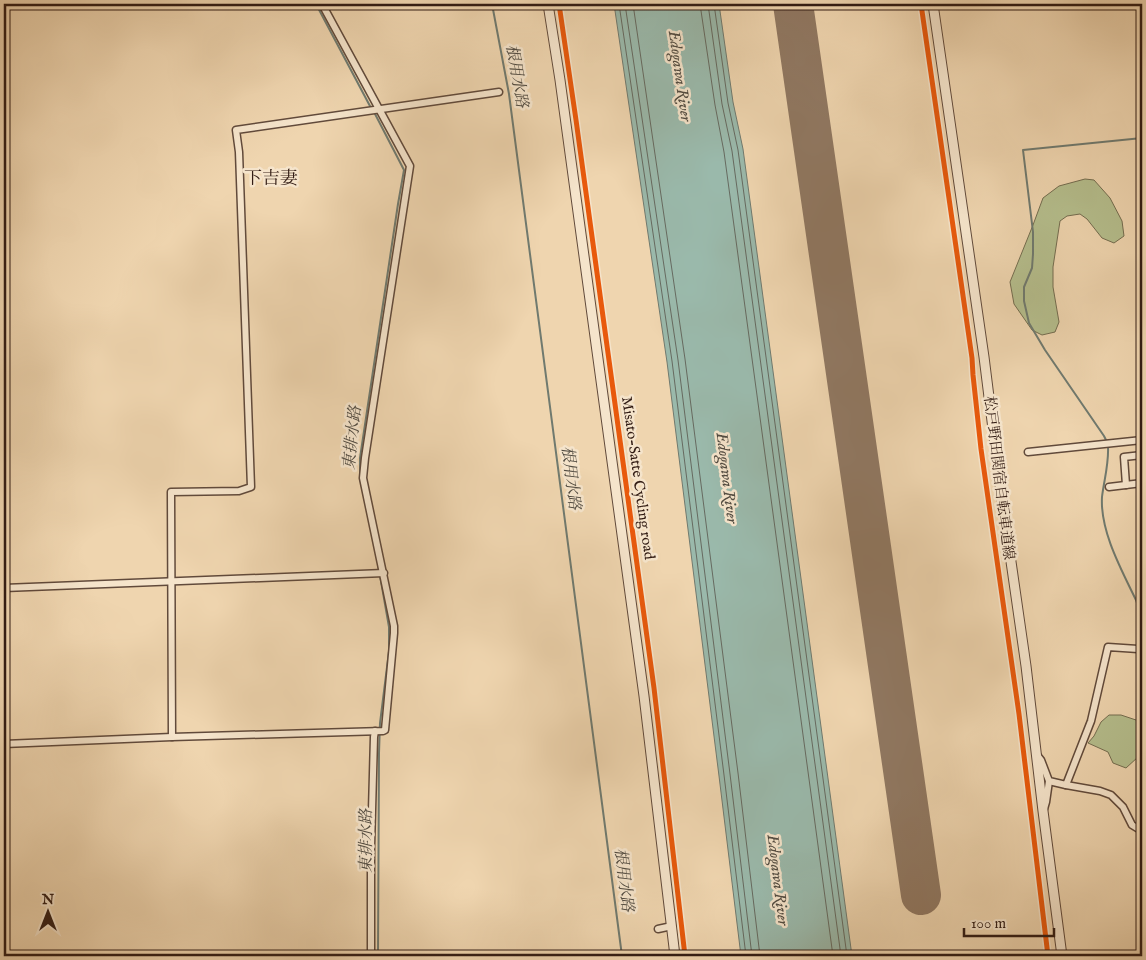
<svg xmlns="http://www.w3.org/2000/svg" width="1146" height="960" viewBox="0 0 1146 960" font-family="'IM FELL English','Noto Serif JP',serif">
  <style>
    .green { fill: #b5be8d; stroke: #746d50 }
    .water { fill: #9ab9ab; stroke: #707a6f }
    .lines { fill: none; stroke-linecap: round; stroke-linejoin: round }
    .shore { stroke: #666a60; stroke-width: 1 }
    .stream { stroke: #707a6f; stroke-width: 2 }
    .runway { stroke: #907862; stroke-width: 40 }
    .minor-casing { stroke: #614a3b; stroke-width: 9 }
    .tertiary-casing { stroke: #614a3b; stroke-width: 11 }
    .minor { stroke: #f5e4cb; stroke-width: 6 }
    .tertiary { stroke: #f5e4cb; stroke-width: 9 }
    .cycleway-casing { stroke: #f5e4cb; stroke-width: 8 }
    .cycleway { stroke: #e8590c; stroke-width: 5 }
    .labels { text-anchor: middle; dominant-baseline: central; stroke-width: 5; stroke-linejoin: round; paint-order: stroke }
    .street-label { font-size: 15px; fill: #321c14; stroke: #f5e4cb }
    .water-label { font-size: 16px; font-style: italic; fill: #514b41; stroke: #f5e4cb }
    .quarter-label { font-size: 18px; fill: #321c14; stroke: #f5e4cb }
  </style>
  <rect width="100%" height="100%" fill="#efd5af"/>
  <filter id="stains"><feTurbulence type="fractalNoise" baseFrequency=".004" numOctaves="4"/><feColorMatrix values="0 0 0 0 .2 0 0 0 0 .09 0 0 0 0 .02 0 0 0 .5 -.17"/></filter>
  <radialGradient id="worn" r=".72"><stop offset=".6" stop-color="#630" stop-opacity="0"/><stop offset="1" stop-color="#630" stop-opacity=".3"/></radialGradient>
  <!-- green -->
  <g class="green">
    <polygon points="1085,179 1094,180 1110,198 1122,221 1124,236 1114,243 1102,238 1087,219 1080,214 1067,216 1060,221 1053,267 1053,287 1059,322 1055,332 1042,335 1032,330 1014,304 1010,282 1033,225 1043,198 1059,186"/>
    <polygon points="1109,715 1121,715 1142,722 1142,776 1138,757 1126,768 1113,763 1108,752 1088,743 1094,736 1101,722"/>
  </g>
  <!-- water -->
  <polygon class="water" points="614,4 719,4 733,102 743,149 852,956 741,956 719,776 667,362"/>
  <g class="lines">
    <!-- shore -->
    <g class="shore">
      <polyline points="619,4 672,361 724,775 746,956"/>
      <polyline points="625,4 678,360 730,774 752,956"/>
      <polyline points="633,4 685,359 738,773 760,956"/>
      <polyline points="700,4 715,105 724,152 833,956"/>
      <polyline points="708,4 722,104 732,151 841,956"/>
      <polyline points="714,4 728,103 738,150 847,956"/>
    </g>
    <!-- stream -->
    <g class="stream">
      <polyline points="316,4 371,108"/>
      <polyline points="492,4 509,94 622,956"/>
      <polyline points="1107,442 1104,436 1045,350 1029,323 1024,301 1024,287 1032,268 1033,254 1033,232 1023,150 1142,138"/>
      <path d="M1108,446C1109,464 1104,480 1102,497C1100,531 1121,569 1136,600L1139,609L1142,634"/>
      <polyline points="367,510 360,478 360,458 398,204 404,170 374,112"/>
      <polyline points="378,564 389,627 389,651 380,723 379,753 378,956"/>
    </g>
    <!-- runway -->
    <polyline class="runway" points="793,4 921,895"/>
    <defs>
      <g id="minor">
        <polyline points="1028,452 1142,440"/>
        <polyline points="1126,485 1124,457 1142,455"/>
        <polyline points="1109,487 1142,483"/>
        <polyline points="4,588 384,573"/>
        <polyline points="172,737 171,492 239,491 251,487 239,152 236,130 499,92"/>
        <polyline points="4,744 172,737 383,731 385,730 394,633 394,626 363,478 365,458 410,166 322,4"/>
        <polyline points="1037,755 1041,760 1049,781 1066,785 1100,791 1111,795 1123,807 1132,825 1142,831"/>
        <polyline points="1066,785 1091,721 1108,647 1138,649 1142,647"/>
        <polyline points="1044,809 1046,802 1049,781"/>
        <polyline points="658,929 672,926"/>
        <polyline points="371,956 371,847 374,737 375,731"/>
      </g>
      <g id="tertiary">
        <polyline points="548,4 560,80 644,696 675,956"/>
        <polyline points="933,4 984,357 1000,485 1026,666 1043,811 1062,956"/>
      </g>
    </defs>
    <!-- minor casing -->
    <use href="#minor" class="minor-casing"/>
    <!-- tertiary casing -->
    <use href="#tertiary" class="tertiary-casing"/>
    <!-- minor -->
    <use href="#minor" class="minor"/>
    <!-- tertiary -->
    <use href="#tertiary" class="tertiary"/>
    <defs>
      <g id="cycleway">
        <polyline points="559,4 576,120 654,688 685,956"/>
        <polyline points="921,4 972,358 973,375 981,449 1019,714 1048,956"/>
      </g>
    </defs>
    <!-- cycleway casing -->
    <use href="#cycleway" class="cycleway-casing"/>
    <!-- cycleway -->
    <use href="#cycleway" class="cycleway"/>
  </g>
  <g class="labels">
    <!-- street labels -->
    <g class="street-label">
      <text transform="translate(638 478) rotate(82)">Misato-Satte Cycling road</text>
      <text transform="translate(999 478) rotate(83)">松戸野田関宿自転車道線</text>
    </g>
    <!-- water labels -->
    <g class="water-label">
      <text transform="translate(516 76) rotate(80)">根用水路</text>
      <text transform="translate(679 76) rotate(82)">Edogawa River</text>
      <text transform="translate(353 438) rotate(-84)">東排水路</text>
      <text transform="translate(570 478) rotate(83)">根用水路</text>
      <text transform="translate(726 478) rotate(83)">Edogawa River</text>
      <text transform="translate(367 841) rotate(-90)">東排水路</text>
      <text transform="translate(623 880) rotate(83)">根用水路</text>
      <text transform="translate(777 880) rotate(83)">Edogawa River</text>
    </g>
    <!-- quarter labels -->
    <g class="quarter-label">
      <text x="271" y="179">下吉妻</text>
    </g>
  </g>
  <!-- margin -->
  <rect width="1146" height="960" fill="none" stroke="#efd5af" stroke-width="20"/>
  <rect x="5" y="5" width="1136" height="950" fill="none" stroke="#321c14" stroke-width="2.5"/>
  <rect x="10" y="10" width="1126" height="940" fill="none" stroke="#321c14"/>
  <!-- north arrow -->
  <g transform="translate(48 912)" stroke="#f5e4cb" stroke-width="4" paint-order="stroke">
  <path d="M0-4L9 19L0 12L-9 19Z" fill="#321c14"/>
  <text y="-8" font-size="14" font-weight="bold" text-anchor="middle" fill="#321c14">N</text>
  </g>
  <!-- scale -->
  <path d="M964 928v8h90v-8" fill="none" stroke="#321c14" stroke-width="2.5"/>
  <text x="971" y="928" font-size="15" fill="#321c14" stroke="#f5e4cb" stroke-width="4" paint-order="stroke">100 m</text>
  <rect width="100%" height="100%" filter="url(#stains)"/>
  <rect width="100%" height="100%" fill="url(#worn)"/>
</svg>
